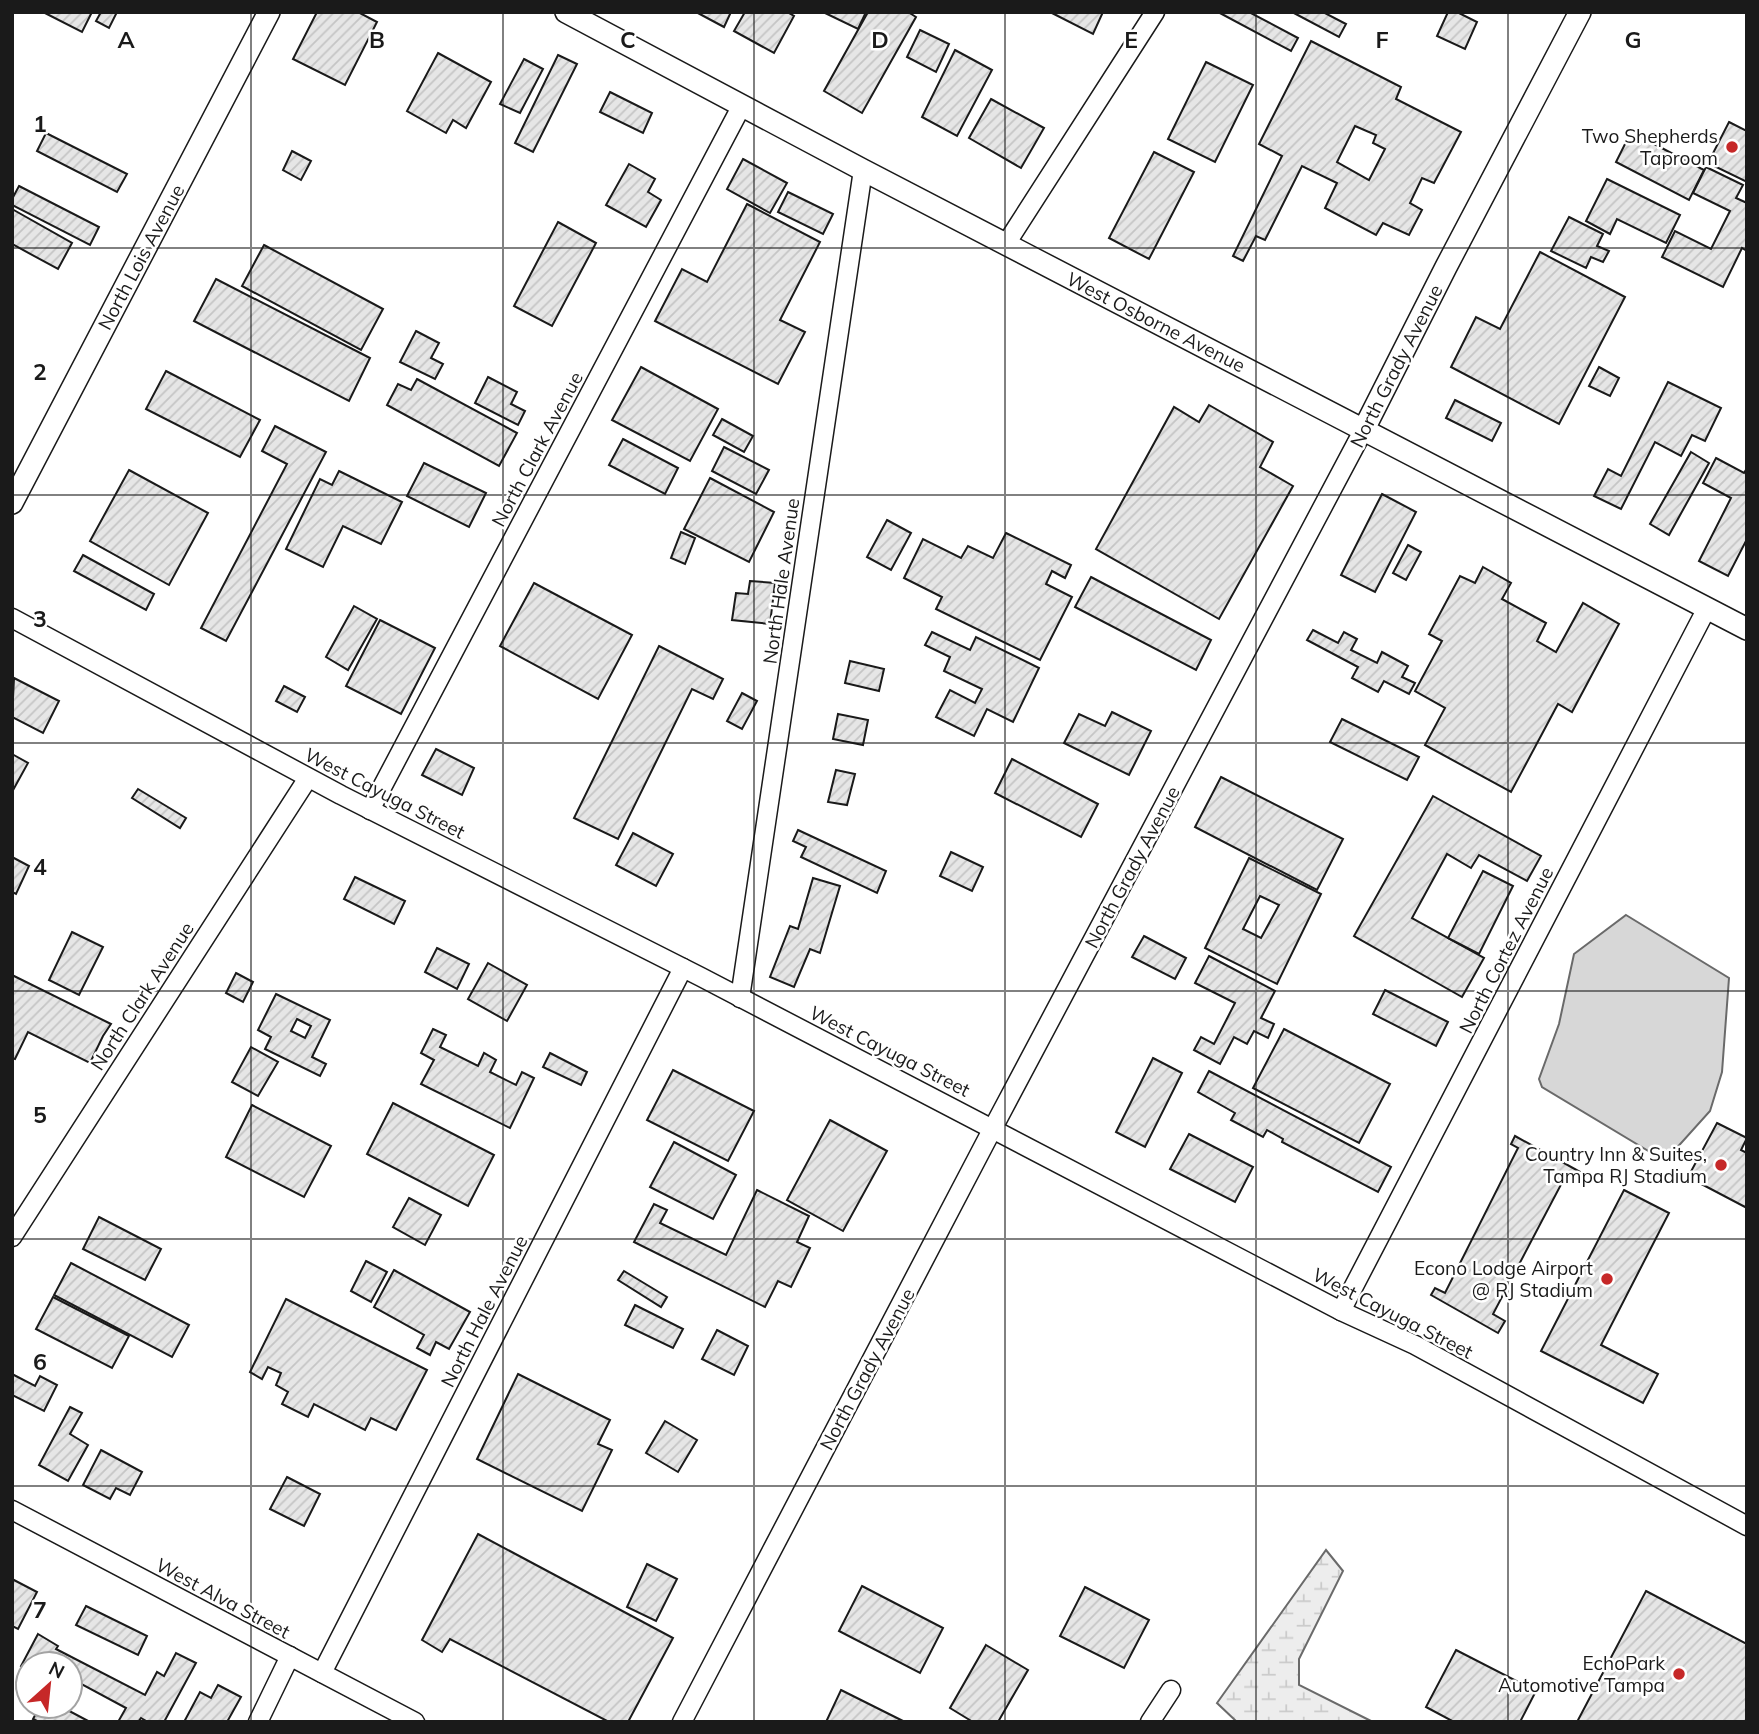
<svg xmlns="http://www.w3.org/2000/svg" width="1759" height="1734" viewBox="0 0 1759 1734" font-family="Mulish,sans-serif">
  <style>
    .wetland { fill: url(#wetland-marsh); stroke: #6a6a6a; stroke-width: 2 }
    .water { fill: #d7d7d7; stroke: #6a6a6a; stroke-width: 2 }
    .building { fill: url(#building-hatch); stroke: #1a1a1a; stroke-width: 2; fill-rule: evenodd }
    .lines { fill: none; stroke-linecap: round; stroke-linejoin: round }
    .minor-casing { stroke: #1a1a1a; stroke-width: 21 }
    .tertiary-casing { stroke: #1a1a1a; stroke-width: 24 }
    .minor { stroke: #fff; stroke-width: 18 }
    .tertiary { stroke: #fff; stroke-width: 21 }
    .grid { fill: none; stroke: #1a1a1a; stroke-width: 2; stroke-opacity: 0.55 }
    .poi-dot { fill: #c62828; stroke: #fff; stroke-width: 2.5 }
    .labels { text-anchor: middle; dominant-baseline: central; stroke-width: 5; stroke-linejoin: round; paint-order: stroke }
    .poi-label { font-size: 19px; fill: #1a1a1a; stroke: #fff; text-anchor: end }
    .street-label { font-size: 19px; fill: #1a1a1a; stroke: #fff }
    .grid-label { font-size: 23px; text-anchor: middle; font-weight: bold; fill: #1a1a1a; stroke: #fff; stroke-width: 5; stroke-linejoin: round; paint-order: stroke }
  </style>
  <defs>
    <pattern id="wetland-marsh" width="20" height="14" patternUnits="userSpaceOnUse" patternTransform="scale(1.75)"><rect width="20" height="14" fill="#ededed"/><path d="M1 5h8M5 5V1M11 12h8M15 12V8" fill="none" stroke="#cbcbcb"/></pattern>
    <pattern id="building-hatch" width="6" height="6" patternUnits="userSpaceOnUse" patternTransform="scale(1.75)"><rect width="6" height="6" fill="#e6e6e6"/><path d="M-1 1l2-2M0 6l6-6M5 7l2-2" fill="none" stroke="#c5c5c5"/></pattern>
  </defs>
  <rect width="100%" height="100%" fill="#fff"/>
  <!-- wetland -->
  <polygon class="wetland" points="1326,1550 1343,1571 1299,1659 1299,1685 1373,1722 1237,1722 1217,1703"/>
  <!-- water -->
  <polygon class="water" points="1626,915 1729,978 1722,1072 1710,1111 1665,1161 1542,1087 1539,1079 1559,1024 1574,954"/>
  <!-- building -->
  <g class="building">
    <polygon points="43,12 92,12 82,32"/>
    <polygon points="101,12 117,12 109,28 96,21"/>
    <polygon points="317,12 358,12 377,22 345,85 293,59"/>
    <polygon points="696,12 731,12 724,27"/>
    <polygon points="745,12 787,12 794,16 774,53 734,31"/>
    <polygon points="823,12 866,12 858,29"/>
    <polygon points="868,12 908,12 916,17 862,113 824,91"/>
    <polygon points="1050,12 1103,12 1093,34"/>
    <polygon points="1218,12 1249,12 1298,38 1291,51"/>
    <polygon points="1292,12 1323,12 1346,24 1339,37"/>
    <polygon points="1448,12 1457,12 1477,22 1465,49 1437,36"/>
    <polygon points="920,30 949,44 936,72 907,57"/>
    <path d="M1311,41L1401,87L1396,99L1461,132L1434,183L1422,178L1410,203L1422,210L1409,235L1383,223L1376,235L1325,208L1337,183L1302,166L1265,240L1256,236L1243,261L1233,256L1282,156L1259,144ZM1355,126L1376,135L1373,143L1385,149L1369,180L1337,162Z"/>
    <polygon points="955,50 992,70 957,136 922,117"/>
    <polygon points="438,53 491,82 466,128 453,120 446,133 407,111"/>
    <polygon points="558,55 577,64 533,152 515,143"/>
    <polygon points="524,59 543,69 520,113 500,104"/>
    <polygon points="1206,62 1253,85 1215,162 1168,139"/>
    <polygon points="610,92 652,113 643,133 600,112"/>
    <polygon points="991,99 1044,128 1021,168 969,138"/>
    <polygon points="1729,122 1747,131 1747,182 1708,163"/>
    <polygon points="1631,132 1704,170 1689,200 1616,162"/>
    <polygon points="46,133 127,174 117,192 37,151"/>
    <polygon points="292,151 311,161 301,180 283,170"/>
    <polygon points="1154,152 1194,172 1149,259 1109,238"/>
    <polygon points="743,159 787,183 770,213 727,189"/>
    <polygon points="629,164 655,179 648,192 661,200 646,227 606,205"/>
    <polygon points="1706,167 1743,185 1736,198 1747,203 1747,251 1742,248 1723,287 1662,257 1675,231 1711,249 1730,211 1693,193"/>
    <polygon points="1607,179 1680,215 1666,243 1617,219 1610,234 1586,221"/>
    <polygon points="19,186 99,227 90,245 12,205 12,199"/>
    <polygon points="788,192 833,214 823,234 778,212"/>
    <polygon points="747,204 820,242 780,320 805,332 778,384 655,321 682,269 707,282"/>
    <polygon points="12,209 72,243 58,269 12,244"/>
    <polygon points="1569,217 1603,234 1597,246 1609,251 1603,262 1591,257 1586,268 1551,251"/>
    <polygon points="558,222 596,243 552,326 514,306"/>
    <polygon points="264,245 383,309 361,350 242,286"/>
    <polygon points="1540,252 1625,297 1559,424 1451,367 1476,317 1500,329"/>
    <polygon points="216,279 370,358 349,401 194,321"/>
    <polygon points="416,331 439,343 431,358 443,364 435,379 400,362"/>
    <polygon points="641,367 718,409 690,461 612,420"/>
    <polygon points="1599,367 1619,378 1610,396 1589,386"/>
    <polygon points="166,371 260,420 240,457 146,409"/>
    <polygon points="488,377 517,392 511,404 525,411 518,425 475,403"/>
    <polygon points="417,379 517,433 499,466 387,405 398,384 411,390"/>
    <polygon points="1668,382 1721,408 1705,441 1692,435 1681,456 1655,442 1621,509 1594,496 1608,469 1621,476"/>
    <polygon points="1455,400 1501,423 1492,441 1446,418"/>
    <polygon points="1209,405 1273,442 1260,467 1293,486 1219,619 1096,549 1174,407 1199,422"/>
    <polygon points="722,419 753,436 744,452 713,435"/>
    <polygon points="275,426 326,452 226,641 201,628 287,464 262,451"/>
    <polygon points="623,439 678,468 665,494 609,465"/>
    <polygon points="724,447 769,470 756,494 712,471"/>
    <polygon points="1691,452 1709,463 1669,535 1650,524"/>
    <polygon points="1716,458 1744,473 1747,468 1747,539 1728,576 1699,561 1731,498 1703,483"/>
    <polygon points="424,463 486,493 469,527 407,496"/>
    <polygon points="129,470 208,513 169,585 90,541"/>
    <polygon points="339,471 402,502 381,544 343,526 323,567 286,549 320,479 332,485"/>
    <polygon points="710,478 774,512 749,562 684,529"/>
    <polygon points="1382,494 1416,512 1375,592 1341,575"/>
    <polygon points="887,520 911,533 891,570 867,557"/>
    <polygon points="681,532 695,538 685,564 671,558"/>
    <polygon points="1006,533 1071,565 1065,578 1052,571 1046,584 1072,597 1040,660 936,609 942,597 904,578 923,539 961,558 968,546 993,558"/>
    <polygon points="1408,545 1421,552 1406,580 1393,573"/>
    <polygon points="83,555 154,594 146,610 74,571"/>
    <polygon points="1483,567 1511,583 1502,599 1546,623 1537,641 1556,652 1583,603 1619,624 1572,712 1558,704 1511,792 1425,745 1445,708 1415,691 1442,641 1429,634 1460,576 1475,583"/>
    <polygon points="1091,577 1211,640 1196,670 1075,607"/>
    <polygon points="750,581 775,583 770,624 732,620 736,593 748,594"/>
    <polygon points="534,583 632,635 598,699 500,646"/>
    <polygon points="354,606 377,619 348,670 326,657"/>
    <polygon points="380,620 435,648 401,714 346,686"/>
    <polygon points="1313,630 1338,643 1344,632 1357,639 1351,650 1377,663 1382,652 1408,666 1402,677 1415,683 1409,694 1384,681 1378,692 1352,678 1358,667 1307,640"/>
    <polygon points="932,632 970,650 976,637 1039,668 1013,722 987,709 974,736 936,717 950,690 975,703 982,689 944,671 950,657 925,645"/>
    <polygon points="659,646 723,679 713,699 692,689 618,839 574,818"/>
    <polygon points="850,661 884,669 879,691 845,683"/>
    <polygon points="14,678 59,701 43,733 12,717"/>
    <polygon points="284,686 305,697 297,712 276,701"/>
    <polygon points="742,693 757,701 742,729 727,721"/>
    <polygon points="1112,712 1151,731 1129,775 1064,743 1079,714 1105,726"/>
    <polygon points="838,714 868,720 863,745 833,739"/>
    <polygon points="1342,719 1419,757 1407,780 1330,742"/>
    <polygon points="436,749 474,768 462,795 422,775"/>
    <polygon points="12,754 28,763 12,792"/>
    <polygon points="1012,759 1098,804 1081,837 995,793"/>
    <polygon points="836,770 855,774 847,805 828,802"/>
    <polygon points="1221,777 1343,839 1317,890 1195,827"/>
    <polygon points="138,789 186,818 180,828 132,798"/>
    <polygon points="1433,796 1541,856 1527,881 1479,855 1471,868 1447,854 1412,918 1484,958 1462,997 1354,936"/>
    <polygon points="798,830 886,871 877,893 801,857 806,847 793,841"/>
    <polygon points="633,833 673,854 656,886 616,865"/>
    <polygon points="951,852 983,867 972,891 940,876"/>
    <polygon points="12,857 29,866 16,894 12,892"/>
    <path d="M1249,858L1321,894L1277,984L1205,948ZM1260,896L1279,905L1261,938L1243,929Z"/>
    <polygon points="1483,871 1513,886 1479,954 1448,938"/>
    <polygon points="355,877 405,901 394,924 344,899"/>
    <polygon points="813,878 840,886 820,953 810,949 794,987 770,977 790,926 798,929"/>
    <polygon points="72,932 103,947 79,995 49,980"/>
    <polygon points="1144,936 1186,958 1175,979 1132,957"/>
    <polygon points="437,948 469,964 457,989 425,972"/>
    <polygon points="1209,956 1275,991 1261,1018 1274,1024 1268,1038 1254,1031 1247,1044 1234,1037 1220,1064 1194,1050 1201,1037 1214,1044 1235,1003 1195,983"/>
    <polygon points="488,963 527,985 507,1021 468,999"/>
    <polygon points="236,973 253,982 243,1002 226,993"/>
    <polygon points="12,975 111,1024 103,1036 90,1063 28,1032 15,1059 12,1058"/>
    <polygon points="1385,990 1448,1022 1436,1046 1373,1014"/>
    <path d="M276,994L330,1020L312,1057L326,1064L320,1076L265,1049L271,1037L258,1030ZM297,1019L311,1026L305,1038L291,1031Z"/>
    <polygon points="433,1029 446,1035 440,1047 478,1066 484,1053 496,1060 490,1072 516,1085 522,1072 534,1078 510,1128 421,1084 434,1060 421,1053"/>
    <polygon points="1284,1029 1390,1084 1359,1143 1253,1088"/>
    <polygon points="251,1047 278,1062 258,1096 232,1082"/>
    <polygon points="550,1053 587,1072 581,1085 543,1067"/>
    <polygon points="1153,1058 1182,1073 1145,1147 1116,1132"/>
    <polygon points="673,1070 754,1111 728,1161 647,1120"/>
    <polygon points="1209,1071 1391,1167 1378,1192 1282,1142 1283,1139 1267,1130 1263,1137 1231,1120 1235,1113 1198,1092"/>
    <polygon points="393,1103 494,1155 468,1206 367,1154"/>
    <polygon points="252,1105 331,1146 304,1197 226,1157"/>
    <polygon points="830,1120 887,1151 843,1231 787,1200"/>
    <polygon points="1717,1123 1747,1138 1741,1150 1747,1153 1747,1208 1688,1177"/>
    <polygon points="1189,1134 1253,1167 1235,1202 1170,1169"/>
    <polygon points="1515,1136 1582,1173 1578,1181 1566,1175 1493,1314 1505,1321 1498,1333 1431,1295 1435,1288 1445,1293 1518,1148 1511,1144"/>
    <polygon points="674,1142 736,1175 713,1219 650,1187"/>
    <polygon points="757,1190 809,1216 797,1242 810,1248 791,1287 778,1281 765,1307 634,1242 654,1204 667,1210 660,1223 726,1255"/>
    <polygon points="1624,1190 1669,1213 1601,1345 1658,1374 1643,1403 1541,1351"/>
    <polygon points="409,1198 441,1215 425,1245 393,1227"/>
    <polygon points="99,1217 161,1249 145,1280 83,1249"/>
    <polygon points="366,1261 387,1272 371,1302 351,1291"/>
    <polygon points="71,1263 189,1325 172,1357 54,1295"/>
    <polygon points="394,1270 470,1312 449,1349 436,1342 430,1355 417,1348 424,1335 374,1307"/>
    <polygon points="624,1271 667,1297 661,1307 618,1280"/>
    <polygon points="53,1297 129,1336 112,1368 36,1329"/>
    <polygon points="286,1299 427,1370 396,1430 371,1418 365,1430 314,1404 308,1417 282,1404 288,1392 276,1385 281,1373 268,1367 262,1379 250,1372"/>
    <polygon points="635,1305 683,1329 673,1348 625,1325"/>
    <polygon points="717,1330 748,1346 734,1375 702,1359"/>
    <polygon points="12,1374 35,1386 40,1376 57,1385 44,1411 12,1395"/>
    <polygon points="518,1374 610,1420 598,1444 612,1450 582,1511 477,1459"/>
    <polygon points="70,1407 82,1413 70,1434 88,1445 68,1481 39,1465"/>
    <polygon points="665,1421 697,1440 678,1472 646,1453"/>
    <polygon points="101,1450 142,1472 130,1495 116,1488 110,1499 83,1485"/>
    <polygon points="287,1477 320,1494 304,1526 270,1509"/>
    <polygon points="478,1534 673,1638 628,1722 609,1722 450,1639 442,1652 422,1640"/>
    <polygon points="647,1564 677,1579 656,1621 627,1607"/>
    <polygon points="12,1579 37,1592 18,1629 12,1626"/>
    <polygon points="862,1586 943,1628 920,1673 839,1631"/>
    <polygon points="1085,1587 1149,1620 1124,1668 1060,1636"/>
    <polygon points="1646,1591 1747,1644 1747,1722 1577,1722"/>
    <polygon points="86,1606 147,1636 138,1655 76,1625"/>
    <polygon points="38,1634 58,1646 56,1649 145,1695 157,1672 164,1676 176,1653 196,1663 164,1722 148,1722 141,1718 138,1722 118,1722 126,1708 70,1678 70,1664 28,1664 28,1670 21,1666"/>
    <polygon points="986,1645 1028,1670 998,1722 973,1722 950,1708"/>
    <polygon points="1456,1650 1536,1691 1520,1722 1454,1722 1426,1707"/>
    <polygon points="218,1685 241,1697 227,1722 184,1722 200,1692 211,1698"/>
    <polygon points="841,1690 905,1722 826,1722"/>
    <polygon points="40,1706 60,1706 90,1722 39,1722 33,1719"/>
  </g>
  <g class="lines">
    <defs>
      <g id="minor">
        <polyline points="1006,244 1155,12"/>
        <polyline points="12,618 341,795 701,977 1341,1311 1415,1345 1747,1526"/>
        <polyline points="370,810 741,107"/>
        <polyline points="740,998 863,170"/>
        <polyline points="12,1237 308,778"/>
        <polyline points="1341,1311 1707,608"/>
        <polyline points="12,1510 415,1722"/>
        <polyline points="322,1673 683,968"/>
        <polyline points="258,1722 290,1656"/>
        <polyline points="682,1722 993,1128 1364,429"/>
        <polyline points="1150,1722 1171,1690"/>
      </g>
      <g id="tertiary">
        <polyline points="566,12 863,170 1747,629"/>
        <polyline points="1364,429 1446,267 1580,12"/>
        <polyline points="12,503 269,12"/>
      </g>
    </defs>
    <!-- minor casing -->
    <use href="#minor" class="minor-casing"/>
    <!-- tertiary casing -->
    <use href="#tertiary" class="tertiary-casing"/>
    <!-- minor -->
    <use href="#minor" class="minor"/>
    <!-- tertiary -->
    <use href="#tertiary" class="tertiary"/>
  </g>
  <!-- grid -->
  <path class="grid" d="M251,12V1722M503,12V1722M754,12V1722M1005,12V1722M1256,12V1722M1508,12V1722M12,248H1747M12,495H1747M12,743H1747M12,991H1747M12,1239H1747M12,1486H1747"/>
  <!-- markers -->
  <g class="poi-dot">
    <circle cx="1732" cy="147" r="7"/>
    <circle cx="1721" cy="1165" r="7"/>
    <circle cx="1607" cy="1279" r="7"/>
    <circle cx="1679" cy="1674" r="7"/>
  </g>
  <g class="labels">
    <!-- poi labels -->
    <g class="poi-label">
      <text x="1718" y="136">Two Shepherds<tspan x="1718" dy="22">Taproom</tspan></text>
      <text x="1707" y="1154">Country Inn &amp; Suites,<tspan x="1707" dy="22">Tampa RJ Stadium</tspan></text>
      <text x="1593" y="1268">Econo Lodge Airport<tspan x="1593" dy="22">@ RJ Stadium</tspan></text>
      <text x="1665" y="1663">EchoPark<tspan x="1665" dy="22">Automotive Tampa</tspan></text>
    </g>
    <!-- street labels -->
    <g class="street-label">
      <text transform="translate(141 257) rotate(-62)">North Lois Avenue</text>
      <text transform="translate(1156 322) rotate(27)">West Osborne Avenue</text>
      <text transform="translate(1396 366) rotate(-63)">North Grady Avenue</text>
      <text transform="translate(537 449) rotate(-62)">North Clark Avenue</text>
      <text transform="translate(781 581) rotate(-82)">North Hale Avenue</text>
      <text transform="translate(385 793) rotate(27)">West Cayuga Street</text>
      <text transform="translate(1132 867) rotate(-62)">North Grady Avenue</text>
      <text transform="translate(1506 950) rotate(-63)">North Cortez Avenue</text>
      <text transform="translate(142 996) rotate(-57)">North Clark Avenue</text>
      <text transform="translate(890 1051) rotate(27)">West Cayuga Street</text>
      <text transform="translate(484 1311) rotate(-63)">North Hale Avenue</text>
      <text transform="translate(1393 1313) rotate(27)">West Cayuga Street</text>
      <text transform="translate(867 1369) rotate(-62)">North Grady Avenue</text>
      <text transform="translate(223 1598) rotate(28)">West Alva Street</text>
    </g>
  </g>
  <g class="grid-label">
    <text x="126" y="48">A</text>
    <text x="377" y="48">B</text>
    <text x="628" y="48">C</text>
    <text x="880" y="48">D</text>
    <text x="1131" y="48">E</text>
    <text x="1382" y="48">F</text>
    <text x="1633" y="48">G</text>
    <text x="40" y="132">1</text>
    <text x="40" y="380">2</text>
    <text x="40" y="627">3</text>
    <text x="40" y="875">4</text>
    <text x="40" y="1123">5</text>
    <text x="40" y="1370">6</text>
    <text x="40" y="1618">7</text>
  </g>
  <!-- border -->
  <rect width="1759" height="1734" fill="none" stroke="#1a1a1a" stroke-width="28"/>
  <!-- north arrow -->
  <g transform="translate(49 1685) rotate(27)"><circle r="33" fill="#ffffff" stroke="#a3a3a3" stroke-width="2"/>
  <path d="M0-5L12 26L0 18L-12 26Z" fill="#c62828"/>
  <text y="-10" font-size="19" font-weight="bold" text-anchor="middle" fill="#1a1a1a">N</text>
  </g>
</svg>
